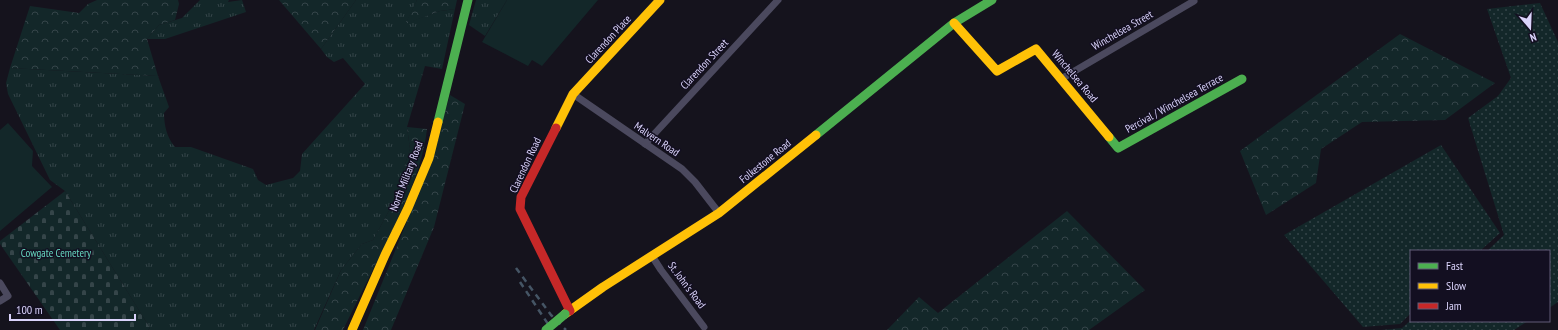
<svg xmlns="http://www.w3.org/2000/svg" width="1558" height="330" viewBox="0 0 1558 330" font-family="'PT Sans Narrow',sans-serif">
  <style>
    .grass { fill: url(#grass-tufts) }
    .forest { fill: url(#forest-crowns) }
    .cemetery { fill: url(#cemetery-stones) }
    .park { fill: url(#park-dots) }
    .garden { fill: #132729 }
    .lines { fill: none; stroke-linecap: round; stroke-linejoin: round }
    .street { stroke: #4b495e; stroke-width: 7 }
    .fast { stroke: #4caf50; stroke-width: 9 }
    .slow { stroke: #ffc107; stroke-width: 9 }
    .jam { stroke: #c62828; stroke-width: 9 }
    .rail { stroke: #455565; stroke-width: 2.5; stroke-dasharray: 6 5; stroke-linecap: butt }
    .fast-bridge { stroke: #4caf50; stroke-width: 9 }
    .labels { text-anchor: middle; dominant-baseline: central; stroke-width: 3; stroke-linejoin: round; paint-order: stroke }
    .street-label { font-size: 11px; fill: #dad3fb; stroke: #130f21 }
    .park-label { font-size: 11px; fill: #65d5bf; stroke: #130f21 }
  </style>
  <defs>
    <pattern id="grass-tufts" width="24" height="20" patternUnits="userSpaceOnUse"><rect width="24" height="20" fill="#132729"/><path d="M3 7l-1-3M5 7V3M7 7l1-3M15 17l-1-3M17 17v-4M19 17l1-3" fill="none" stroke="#354549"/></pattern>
    <pattern id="forest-crowns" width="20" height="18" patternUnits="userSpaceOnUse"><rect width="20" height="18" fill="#132729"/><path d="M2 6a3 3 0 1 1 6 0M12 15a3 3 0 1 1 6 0" fill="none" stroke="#354549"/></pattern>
    <pattern id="cemetery-stones" width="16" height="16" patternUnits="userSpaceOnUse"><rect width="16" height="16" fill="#132729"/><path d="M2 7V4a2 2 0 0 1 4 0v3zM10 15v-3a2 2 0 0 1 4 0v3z" fill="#354549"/></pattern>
    <pattern id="park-dots" width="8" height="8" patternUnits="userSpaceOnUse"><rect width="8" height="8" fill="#132729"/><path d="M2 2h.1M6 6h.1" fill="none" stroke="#354549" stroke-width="1.8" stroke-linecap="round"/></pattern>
  </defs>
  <rect width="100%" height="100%" fill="#15131d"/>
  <!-- grass -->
  <g class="grass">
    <polygon points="200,0 229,0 228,2 242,0 246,12 165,39 147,39 159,25 182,18"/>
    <path d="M356,0H417L406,23L440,11L455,9L442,69L425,66L407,127L410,149L391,207L373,240L362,244L341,270L314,330H148L150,328L65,191L50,180L8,94L6,83L10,68L158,76L169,107L164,113C164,125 167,138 175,147H191L253,169L258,180L266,185L293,178L300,171L302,154L365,84L343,58L334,62L327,57L321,49Z"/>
    <polygon points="476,0 507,0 485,36 469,25"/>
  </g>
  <!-- forest -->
  <g class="forest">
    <polygon points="97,0 178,0 179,4 175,20 159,25 147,39 158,76 10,68 30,6 79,13 88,4"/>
    <polygon points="279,0 356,0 321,49"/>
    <polygon points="417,0 457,0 455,9 440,11 405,24"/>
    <polygon points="1400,34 1495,83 1445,120 1362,122 1321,149 1316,183 1266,215 1240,151"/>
    <polygon points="450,95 465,104 434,227 391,330 363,330 429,167"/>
    <path d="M407,127L427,129C422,170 404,206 386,243C372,272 357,301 343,330H315L341,270L362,244L373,240L391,207L410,149Z"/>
    <polygon points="1067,211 1145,290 1089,330 887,330 919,297 938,313"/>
  </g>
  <!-- cemetery -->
  <polygon class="cemetery" points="65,191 150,328 148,330 60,330 0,244 0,241"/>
  <!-- park -->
  <g class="park">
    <polygon points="1540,3 1558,42 1558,302 1549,308 1549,251 1487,251 1504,235 1468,118 1498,96 1511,78 1487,9"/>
    <polygon points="1441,145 1500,233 1480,251 1411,251 1411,313 1400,324 1363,327 1284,235"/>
    <polygon points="1411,320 1411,321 1528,321 1514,330 1381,330 1402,328"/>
  </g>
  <!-- garden -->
  <g class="garden">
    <polygon points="507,0 598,0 542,66 532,60 528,66 482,42"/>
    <polygon points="8,123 33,151 32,166 52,187 0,231 0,130"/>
  </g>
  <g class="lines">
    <!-- street -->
    <g class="street">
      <polyline points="1061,79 1194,1"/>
      <polyline points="573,94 682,169 695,182 719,213"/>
      <polyline points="645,144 778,0"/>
      <polyline points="652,256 661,270 704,327"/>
      <polyline points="0,283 8,296 0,301"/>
    </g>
    <!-- fast -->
    <g class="fast">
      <polyline points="438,122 468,0"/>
      <polyline points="816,135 954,23 992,0"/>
      <polyline points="1109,137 1118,148 1242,79"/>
    </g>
    <!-- slow -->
    <g class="slow">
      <polyline points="954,23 997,71 1036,49 1109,137"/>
      <polyline points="556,128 573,94 660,0"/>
      <polyline points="565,314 603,287 719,213 816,135"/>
      <polyline points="352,330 385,255 408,208 429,158 438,122"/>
    </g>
    <!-- jam -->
    <polyline class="jam" points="556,128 521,197 520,209 570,311"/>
    <!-- rail -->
    <g class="rail">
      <polyline points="516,268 551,315 566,330"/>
      <polyline points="520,282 552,330"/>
    </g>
    <!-- fast-bridge -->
    <polyline class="fast-bridge" points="546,330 565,314"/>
  </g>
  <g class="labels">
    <!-- street labels -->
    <g class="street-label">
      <text transform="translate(1122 30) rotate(-30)">Winchelsea Street</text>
      <text transform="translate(608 39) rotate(-47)">Clarendon Place</text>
      <text transform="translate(704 64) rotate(-47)">Clarendon Street</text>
      <text transform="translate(1075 76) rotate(50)">Winchelsea Road</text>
      <text transform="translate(1174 103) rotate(-29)">Percival / Winchelsea Terrace</text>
      <text transform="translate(657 139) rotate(34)">Malvern Road</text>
      <text transform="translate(765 161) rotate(-39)">Folkestone Road</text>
      <text transform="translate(525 165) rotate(-65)">Clarendon Road</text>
      <text transform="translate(406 176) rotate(-69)">North Military Road</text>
      <text transform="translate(687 285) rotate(53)">St. John's Road</text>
    </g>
    <!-- park labels -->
    <g class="park-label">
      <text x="56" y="253">Cowgate Cemetery</text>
    </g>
  </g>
  <!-- legend -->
  <rect x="1410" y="250" width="140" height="72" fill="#130f21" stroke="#635d78"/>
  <rect x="1418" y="263" width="20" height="6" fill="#4caf50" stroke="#635d78"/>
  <text x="1446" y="270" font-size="12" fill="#dad3fb">Fast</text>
  <rect x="1418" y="283" width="20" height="6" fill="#ffc107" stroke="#635d78"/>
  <text x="1446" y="290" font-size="12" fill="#dad3fb">Slow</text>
  <rect x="1418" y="303" width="20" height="6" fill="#c62828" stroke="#635d78"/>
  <text x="1446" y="310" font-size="12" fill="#dad3fb">Jam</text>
  <!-- north arrow -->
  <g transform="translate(1530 28) rotate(161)" stroke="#130f21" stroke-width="3" paint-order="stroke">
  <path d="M0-3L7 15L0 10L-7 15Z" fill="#dad3fb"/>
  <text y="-6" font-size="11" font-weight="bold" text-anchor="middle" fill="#dad3fb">N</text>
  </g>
  <!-- scale -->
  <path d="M10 314v6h125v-6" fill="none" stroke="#dad3fb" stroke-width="2"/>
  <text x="16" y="314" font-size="12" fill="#dad3fb" stroke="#130f21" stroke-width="3" paint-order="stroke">100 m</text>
</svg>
